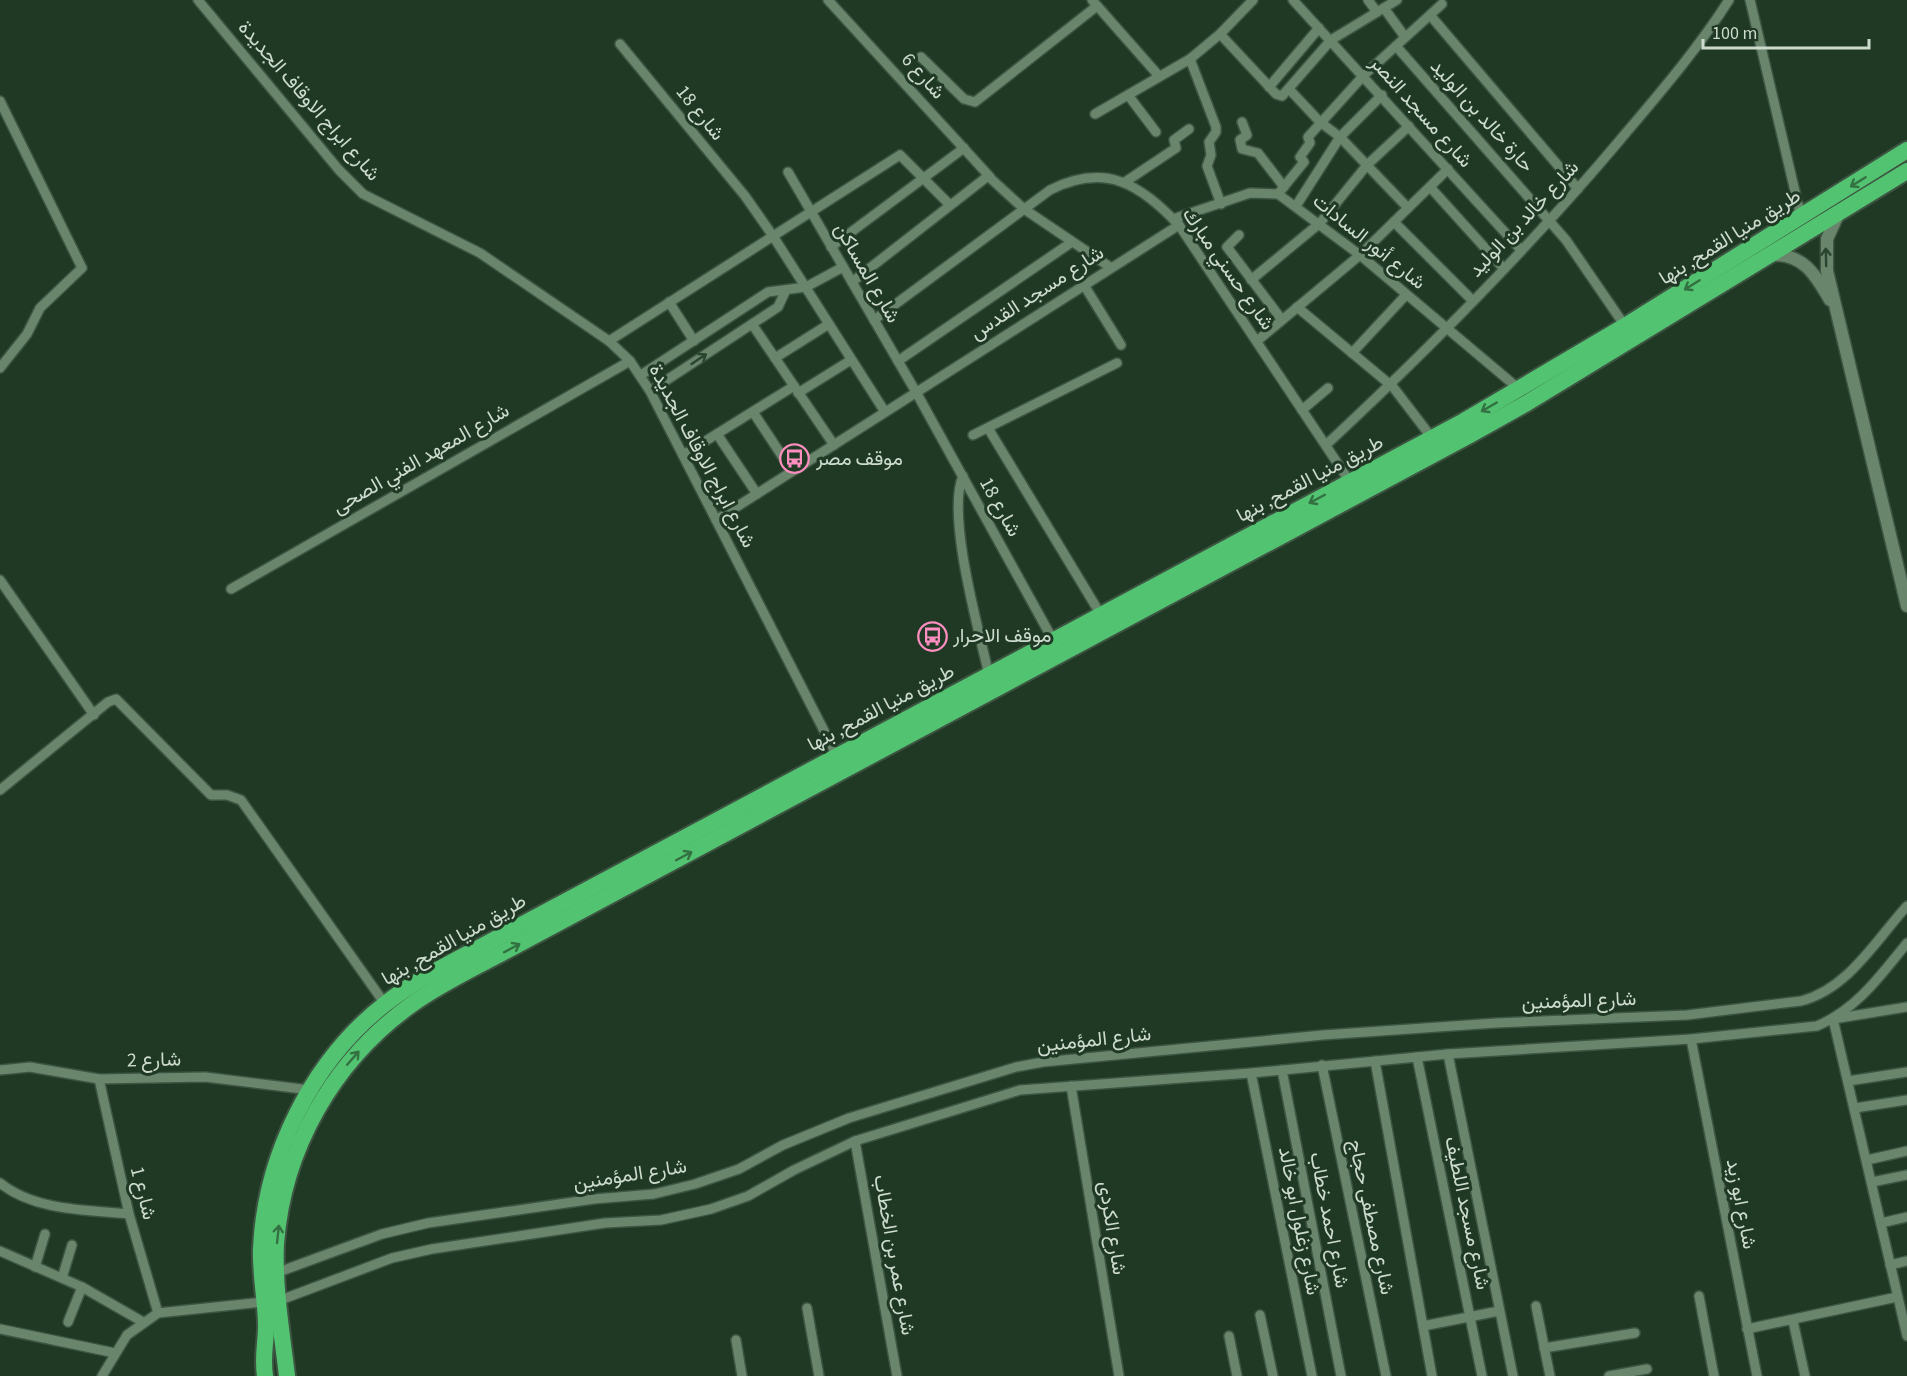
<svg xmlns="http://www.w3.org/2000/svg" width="1907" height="1376" viewBox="0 0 1907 1376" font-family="'Source Sans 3',Vazirmatn,sans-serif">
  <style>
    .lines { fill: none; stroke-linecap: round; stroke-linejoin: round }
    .minor-casing { stroke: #3d5442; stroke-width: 12 }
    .tertiary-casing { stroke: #3d5442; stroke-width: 15 }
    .trunk-casing { stroke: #3d5442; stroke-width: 20 }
    .minor { stroke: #69866d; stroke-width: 9 }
    .tertiary { stroke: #69866d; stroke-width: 12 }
    .trunk { stroke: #52c370; stroke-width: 16 }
    .oneway { stroke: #337042 }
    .oneway2 { stroke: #2a452f }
    .labels { text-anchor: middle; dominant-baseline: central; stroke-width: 6; stroke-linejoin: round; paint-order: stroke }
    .street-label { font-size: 20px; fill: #ccdbce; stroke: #1f3924 }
    .poi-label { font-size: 20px; fill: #ccdbce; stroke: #1f3924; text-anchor: start }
  </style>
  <rect width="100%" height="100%" fill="#1f3924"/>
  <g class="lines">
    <defs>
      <g id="minor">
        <polyline points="198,0 339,170 363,194 480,253 609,341 630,361 650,391 837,756"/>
        <polyline points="828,0 990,177"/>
        <polyline points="1092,0 1159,76"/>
        <polyline points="1293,0 1521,250"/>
        <polyline points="1368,0 1377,12"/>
        <polyline points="1750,0 1801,217"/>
        <polyline points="1384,8 1405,37"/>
        <polyline points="1430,15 1578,189"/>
        <polyline points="1220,34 1276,94 1282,96 1331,40 1397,0"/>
        <polyline points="620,44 745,196 773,236 885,412"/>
        <polyline points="1396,46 1566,240 1625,326"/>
        <polyline points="921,57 964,99 975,102 1097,6"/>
        <polyline points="1190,59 1216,127 1216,132 1209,142 1211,155 1207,166 1221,204"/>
        <polyline points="1269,87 1319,28"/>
        <polyline points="1289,89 1320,122 1340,137 1408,208"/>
        <polyline points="1128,95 1156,132"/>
        <polyline points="0,101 82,268 40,308 27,334 0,368"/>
        <polyline points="1095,114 1190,59 1220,34 1253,0"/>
        <polyline points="1242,122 1247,135 1240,140 1242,149 1258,153 1284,187"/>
        <polyline points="788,172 916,392 1053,640"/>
        <polyline points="1125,182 1176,148 1174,140 1189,129"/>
        <polyline points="1430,187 1504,269"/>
        <polyline points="1278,194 1304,162 1300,157 1310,143 1308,137 1364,75 1442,4"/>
        <polyline points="1296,206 1340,137 1382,95"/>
        <polyline points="1173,219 1250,193 1278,194 1360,255 1519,389"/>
        <polyline points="1394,222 1473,301"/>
        <polyline points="1239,235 1227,247 1282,320"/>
        <polyline points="831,247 964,148"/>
        <polyline points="1251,280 1320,223 1367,165 1409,126"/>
        <polyline points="852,282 988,176 1024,209 1110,267"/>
        <polyline points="1084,285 1121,345"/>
        <polyline points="669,302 694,341"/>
        <polyline points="1297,307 1393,387 1432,438"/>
        <path d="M874,320L1050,190C1106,162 1139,184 1179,225L1350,482"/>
        <polyline points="752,324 834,445"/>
        <polyline points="609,341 900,155 950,205"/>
        <polyline points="1257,341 1360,255 1448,169"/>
        <polyline points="1352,353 1406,295"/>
        <polyline points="775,358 829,324"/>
        <polyline points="898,361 1072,242"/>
        <polyline points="641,375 768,292 806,287 843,267"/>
        <polyline points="650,391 778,307 786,290"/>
        <polyline points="798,393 851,360"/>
        <polyline points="1302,410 1328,388"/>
        <polyline points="753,412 792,471"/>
        <polyline points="988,428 1101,615"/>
        <polyline points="717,434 757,494"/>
        <polyline points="973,435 1117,363"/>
        <path d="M1326,445C1429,349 1529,248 1620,140C1658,95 1697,50 1729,0"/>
        <polyline points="683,455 794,386"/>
        <path d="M963,476C946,514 979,631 989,675"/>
        <polyline points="716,520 1179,225"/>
        <polyline points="0,580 94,715"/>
        <polyline points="231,589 630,361"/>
        <polyline points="0,790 108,702 116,699 211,795 227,795 241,800 385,1004"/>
        <polyline points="1907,1007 1833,1019 1907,1336"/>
        <polyline points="1691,1039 1757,1376"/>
        <polyline points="1448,1054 1513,1376"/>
        <polyline points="1417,1057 1482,1376"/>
        <polyline points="1375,1061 1432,1376"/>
        <polyline points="1322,1065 1386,1376"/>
        <polyline points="0,1070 30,1067 99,1079 205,1077 310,1090"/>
        <polyline points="1282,1070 1341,1376"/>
        <polyline points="1251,1073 1312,1376"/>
        <polyline points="99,1079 129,1214 158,1313"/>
        <polyline points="1848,1081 1907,1072"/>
        <polyline points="1071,1086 1119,1376"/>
        <polyline points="1855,1108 1907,1100"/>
        <polyline points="855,1141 897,1376"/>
        <polyline points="1867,1160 1907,1151"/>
        <polyline points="1872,1182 1907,1175"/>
        <path d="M0,1183C35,1211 87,1210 129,1214"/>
        <polyline points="1881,1223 1907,1217"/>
        <polyline points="0,1251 82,1287 143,1322"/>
        <polyline points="1890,1265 1907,1261"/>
        <polyline points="35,1267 45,1234"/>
        <path d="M276,1273L382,1234L428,1223L594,1199L654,1194L695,1184L739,1169L783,1145L849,1118L1016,1067L1043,1062L1323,1035L1496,1023L1687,1015L1801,1001C1848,989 1876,940 1907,906"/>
        <polyline points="62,1278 72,1245"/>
        <polyline points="1699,1296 1714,1376"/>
        <path d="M278,1301L392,1258L432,1249L605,1223L661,1220L711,1209L748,1196L794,1170L855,1141L1020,1090L1251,1073L1448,1054L1691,1039L1817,1026C1857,1009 1880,976 1907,943"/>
        <polyline points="1536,1306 1550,1376"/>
        <polyline points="807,1308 819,1376"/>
        <polyline points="1260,1315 1273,1376"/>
        <polyline points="1793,1321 1805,1376"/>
        <polyline points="68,1322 82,1287"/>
        <polyline points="1423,1326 1499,1311"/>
        <polyline points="0,1329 115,1353"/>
        <polyline points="1747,1329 1897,1297"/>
        <polyline points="1229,1336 1237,1376"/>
        <polyline points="736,1340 742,1376"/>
        <polyline points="1544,1348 1635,1333"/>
        <polyline points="102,1376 127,1335 158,1313 263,1302"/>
        <polyline points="1609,1376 1647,1369"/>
      </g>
      <g id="tertiary">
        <polyline points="1838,215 1827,239 1827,271 1907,606"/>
        <path d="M1770,255C1803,253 1815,274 1830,300"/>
      </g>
      <g id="trunk">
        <path d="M265,1376C262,1356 266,1345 266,1326C266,1301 260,1275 261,1249C265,1156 312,1061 385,1004C419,977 461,958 499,937L1464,421L1625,326L1907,150"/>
        <path d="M287,1376C282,1333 274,1288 276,1244C283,1149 333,1061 411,1005C440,984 474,968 506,951L1470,435L1527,403L1907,171"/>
      </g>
    </defs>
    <!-- minor casing -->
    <use href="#minor" class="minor-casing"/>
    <!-- tertiary casing -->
    <use href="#tertiary" class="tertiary-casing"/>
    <!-- trunk casing -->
    <use href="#trunk" class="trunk-casing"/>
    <!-- minor -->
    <use href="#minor" class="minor"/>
    <!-- tertiary -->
    <use href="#tertiary" class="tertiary"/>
    <!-- trunk -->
    <use href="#trunk" class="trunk"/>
  </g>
  <!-- one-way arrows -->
  <defs><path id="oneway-shaft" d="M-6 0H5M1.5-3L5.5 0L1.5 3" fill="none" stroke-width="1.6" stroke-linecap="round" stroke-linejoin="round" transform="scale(1.5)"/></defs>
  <g class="oneway">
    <use href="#oneway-shaft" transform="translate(1858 182) rotate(148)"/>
    <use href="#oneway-shaft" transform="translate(1692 285) rotate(148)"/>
    <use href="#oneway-shaft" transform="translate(1489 407) rotate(150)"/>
    <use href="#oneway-shaft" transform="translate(1317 499) rotate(152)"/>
    <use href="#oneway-shaft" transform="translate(684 856) rotate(-28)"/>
    <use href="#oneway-shaft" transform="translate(512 948) rotate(-28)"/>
    <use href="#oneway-shaft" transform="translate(353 1058) rotate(-49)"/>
    <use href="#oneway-shaft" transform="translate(278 1234) rotate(-84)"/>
  </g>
  <g class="oneway2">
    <use href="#oneway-shaft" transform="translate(1826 257) rotate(-91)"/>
    <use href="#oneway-shaft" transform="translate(699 359) rotate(-34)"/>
  </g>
  <!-- icons -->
  <defs>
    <symbol id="bus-ring" viewBox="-11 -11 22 22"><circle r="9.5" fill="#1f3924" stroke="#fd8ebf" stroke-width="1.5"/><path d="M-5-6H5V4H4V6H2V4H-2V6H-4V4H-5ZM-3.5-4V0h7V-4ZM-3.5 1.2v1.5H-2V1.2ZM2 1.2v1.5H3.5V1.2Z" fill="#fd8ebf"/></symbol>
  </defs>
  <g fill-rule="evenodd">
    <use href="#bus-ring" x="778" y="442" width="33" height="33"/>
    <use href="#bus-ring" x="916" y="620" width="33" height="33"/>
  </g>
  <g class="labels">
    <!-- street labels -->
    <g class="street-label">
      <text transform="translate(923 76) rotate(48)">شارع 6</text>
      <text transform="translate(309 101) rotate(49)">شارع ابراج الاوقاف الجديدة</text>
      <text transform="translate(1421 112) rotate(48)">شارع مسجد النصر</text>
      <text transform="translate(700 113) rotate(51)">شارع 18</text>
      <text transform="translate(1482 116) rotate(48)">حارة خالد بن الوليد</text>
      <text transform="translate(1524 219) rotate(-47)">شارع خالد بن الوليد</text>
      <text transform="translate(1730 237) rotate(-32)">طريق منيا القمح, بنها</text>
      <text transform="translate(1369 242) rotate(39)">شارع أنور السادات</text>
      <text transform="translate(1228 269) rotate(55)">شارع حسني مبارك</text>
      <text transform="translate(867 273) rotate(60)">شارع المساكن</text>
      <text transform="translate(1037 293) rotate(-33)">شارع مسجد القدس</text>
      <text transform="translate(702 456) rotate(62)">شارع ابراج الاوقاف الجديدة</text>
      <text transform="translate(421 459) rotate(-30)">شارع المعهد الفني الصحى</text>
      <text transform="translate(1310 479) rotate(-28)">طريق منيا القمح, بنها</text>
      <text transform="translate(1000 507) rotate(61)">شارع 18</text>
      <text transform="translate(881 708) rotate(-28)">طريق منيا القمح, بنها</text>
      <text transform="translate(454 940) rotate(-30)">طريق منيا القمح, بنها</text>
      <text transform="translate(1579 1001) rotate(-2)">شارع المؤمنين</text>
      <text transform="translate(1094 1040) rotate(-6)">شارع المؤمنين</text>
      <text transform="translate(154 1060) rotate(-1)">شارع 2</text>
      <text transform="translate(630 1175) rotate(-9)">شارع المؤمنين</text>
      <text transform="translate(143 1193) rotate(76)">شارع 1</text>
      <text transform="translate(1741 1204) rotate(79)">شارع ابو زيد</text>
      <text transform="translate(1467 1213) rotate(78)">شارع مسجد اللطيف</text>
      <text transform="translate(1371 1217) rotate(78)">شارع مصطفى حجاج</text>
      <text transform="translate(1329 1220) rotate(79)">شارع احمد خطاب</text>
      <text transform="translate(1299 1221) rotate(79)">شارع زغلول ابو خالد</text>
      <text transform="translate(1112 1228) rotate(81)">شارع الكردى</text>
      <text transform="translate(894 1255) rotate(80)">شارع عمر بن الخطاب</text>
    </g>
    <!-- poi labels -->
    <g class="poi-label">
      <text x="816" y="459">موقف مصر</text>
      <text x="953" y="636">موقف الاحرار</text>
    </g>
  </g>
  <!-- scale -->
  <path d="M1703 39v9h166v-9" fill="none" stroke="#ccdbce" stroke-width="3"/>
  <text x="1712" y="39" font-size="18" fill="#ccdbce" stroke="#1f3924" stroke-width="4.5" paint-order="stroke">100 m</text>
</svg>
